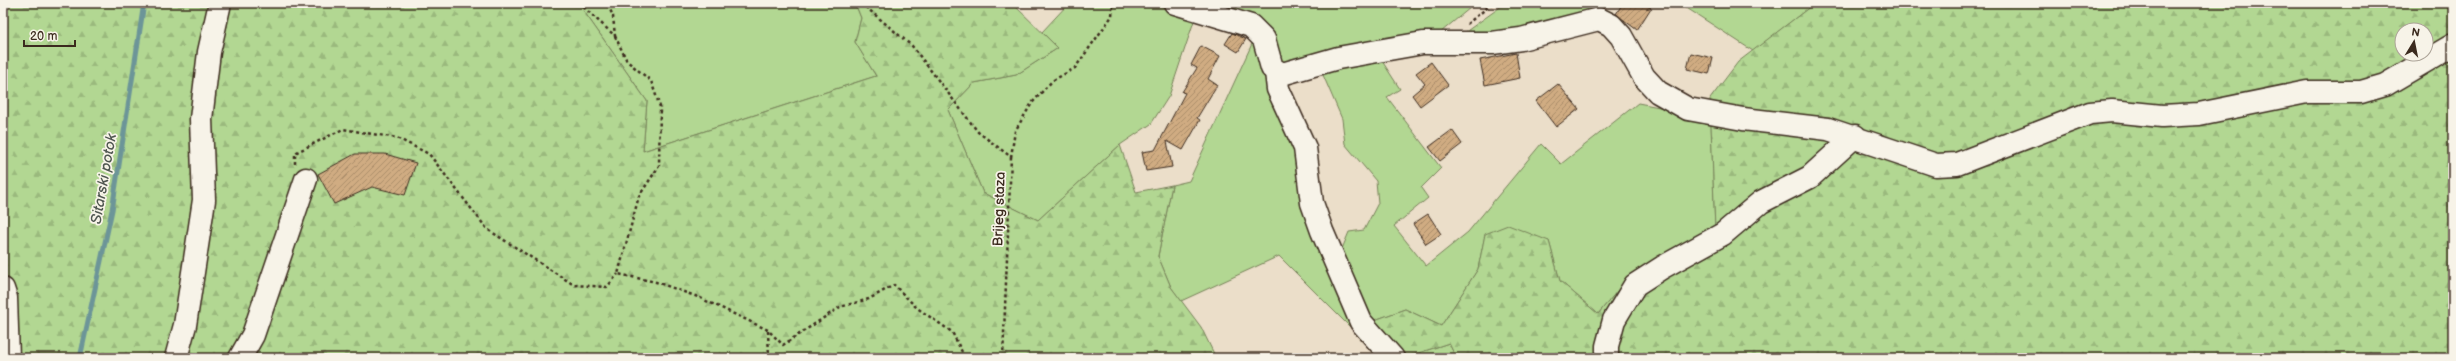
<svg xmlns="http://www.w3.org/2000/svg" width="2456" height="361" viewBox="0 0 2456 361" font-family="'Balsamiq Sans',sans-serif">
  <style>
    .grass { fill: #b2d792; stroke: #768058 }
    .forest { fill: url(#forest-firs); stroke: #768058; fill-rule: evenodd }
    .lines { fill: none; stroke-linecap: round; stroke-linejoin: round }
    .stream { stroke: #6c9598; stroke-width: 5 }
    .building { fill: url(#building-hatch); stroke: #3b2a1e }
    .minor-casing { stroke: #3b2a1e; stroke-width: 25 }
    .path { stroke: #3b2a1e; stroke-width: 2.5; stroke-dasharray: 3 3; stroke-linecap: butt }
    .minor { stroke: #f7f3e8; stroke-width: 22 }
    .labels { text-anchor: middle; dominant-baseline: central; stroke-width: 3.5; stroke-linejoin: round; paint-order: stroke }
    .street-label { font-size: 14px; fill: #3b2a1e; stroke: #f7f3e8 }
    .water-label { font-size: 15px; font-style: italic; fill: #505751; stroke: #f7f3e8 }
  </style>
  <defs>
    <pattern id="forest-firs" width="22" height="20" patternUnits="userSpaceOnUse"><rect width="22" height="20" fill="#b2d792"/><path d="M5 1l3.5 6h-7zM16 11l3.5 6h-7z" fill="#9ab97d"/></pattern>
    <pattern id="building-hatch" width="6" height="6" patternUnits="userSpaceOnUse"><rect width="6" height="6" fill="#d0ac82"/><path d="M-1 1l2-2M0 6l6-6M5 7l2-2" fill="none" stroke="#aa8c6a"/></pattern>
  </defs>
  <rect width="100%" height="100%" fill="#ebdec9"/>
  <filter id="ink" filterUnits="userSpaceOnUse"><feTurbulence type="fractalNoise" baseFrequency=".025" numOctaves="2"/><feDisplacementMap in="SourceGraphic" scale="8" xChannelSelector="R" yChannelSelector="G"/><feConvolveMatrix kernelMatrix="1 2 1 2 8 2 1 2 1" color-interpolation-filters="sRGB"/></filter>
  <g filter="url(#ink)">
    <!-- grass -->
    <g class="grass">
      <polygon points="578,3 855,3 861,18 855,42 876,76 643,151 647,101"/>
      <polygon points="1069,3 1151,3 1195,18 1169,96 1151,124 1120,145 1038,220 983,193 948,110 974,83 1016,75 1058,48 1042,32"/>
      <polygon points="1213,3 1476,3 1441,32 1285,64 1272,54 1273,32 1261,22"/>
      <polygon points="1506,3 1594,3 1592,12 1511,37 1464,33"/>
      <polygon points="1679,3 1815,3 1753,51"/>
      <polygon points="1256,35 1268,78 1296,146 1310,218 1352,329 1279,256 1181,301 1171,287 1158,256 1172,185 1189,181"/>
      <polygon points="1382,61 1400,89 1387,97 1441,168 1421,188 1428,198 1394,226 1426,266 1468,232 1541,144 1561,164 1638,103 1670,109 1711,120 1715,230 1619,289 1598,314 1560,281 1549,241 1485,235 1478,269 1441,326 1405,309 1372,321 1339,256 1349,232 1364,230 1378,203 1376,181 1345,144 1342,119 1320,68"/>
      <polygon points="1449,343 1456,358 1406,357"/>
    </g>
    <!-- forest -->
    <g class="forest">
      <polygon points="3,3 578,3 647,101 643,151 876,76 855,42 861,18 855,3 1012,3 1058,48 1016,75 974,83 948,110 983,193 1038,220 1120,145 1136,192 1172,185 1158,256 1171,287 1201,327 1216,358 3,358"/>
      <path d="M1815,3H2453V358H1456L1449,343L1406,357L1372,321L1405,309L1441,326L1478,269L1485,234L1508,225L1549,241L1560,281L1598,314L1619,289L1645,266L1715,230L1710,99L1738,62ZM2402,30H2426V54H2402Z"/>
    </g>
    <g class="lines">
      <!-- stream -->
      <polyline class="stream" points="80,358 112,210 144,3"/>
    </g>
    <!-- building -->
    <g class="building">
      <polygon points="1623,3 1643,3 1651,8 1637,30 1616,14"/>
      <polygon points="1232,33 1246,39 1238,52 1225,44"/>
      <polygon points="1201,46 1220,56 1208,79 1217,85 1197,118 1200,120 1183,150 1167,141 1172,167 1146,171 1142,152 1155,150 1185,93 1182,92 1197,68 1191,65"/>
      <polygon points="1516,53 1520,78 1485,85 1480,60"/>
      <polygon points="1691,53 1713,58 1709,74 1687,69"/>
      <polygon points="1431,62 1448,85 1420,106 1412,95 1425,84 1416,73"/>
      <polygon points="1558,84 1579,109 1556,127 1536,101"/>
      <polygon points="1452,130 1462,144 1440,161 1429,147"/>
      <polygon points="355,154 385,154 416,163 405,195 372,187 334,204 318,174"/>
      <polygon points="1428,214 1441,234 1426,244 1413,224"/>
    </g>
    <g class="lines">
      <defs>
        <g id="minor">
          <polyline points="1175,3 1251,26 1264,39 1272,68 1282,74 1338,58 1423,43 1492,43 1521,39 1599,19 1611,25 1621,36 1644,77 1658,92 1688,109 1743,119 1828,129 1936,165 1957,164 2090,113 2112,111 2162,116 2199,114 2307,92 2361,92 2385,85 2453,45"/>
          <polyline points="1276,72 1278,89 1305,148 1312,203 1322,231 1361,322 1393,358"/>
          <polyline points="3,289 6,298 8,358"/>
          <polyline points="176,358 185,325 204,200 201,119 209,52 220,3"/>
          <polyline points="240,358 253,335 306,179"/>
          <polyline points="1607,358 1607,346 1614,320 1635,285 1663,267 1723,234 1761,202 1810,177 1855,136"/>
        </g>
      </defs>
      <!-- minor casing -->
      <use href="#minor" class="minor-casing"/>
      <!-- path -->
      <g class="path">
        <polyline points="579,3 615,36 613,16 607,3"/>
        <polyline points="861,3 912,46 978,132 1011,157 1003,358"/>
        <polyline points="1467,24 1493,3"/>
        <polyline points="615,36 627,61 651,81 660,107 659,166 639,196 618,274 656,282 698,297 768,330 783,345 840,307 869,299 894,285 917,308 952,332 965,358"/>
        <polyline points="1011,157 1015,131 1032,103 1052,81 1075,68 1112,16 1113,3"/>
        <polyline points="295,164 295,153 343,129 397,138 429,154 487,229 574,285 607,287 618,274"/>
        <polyline points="768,331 769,358"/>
      </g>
      <!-- minor -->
      <use href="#minor" class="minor"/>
    </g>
  </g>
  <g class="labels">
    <!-- street labels -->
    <g class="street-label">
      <text transform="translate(999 209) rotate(-88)">Brijeg staza</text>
    </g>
    <!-- water labels -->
    <g class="water-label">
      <text transform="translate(104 179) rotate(-80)">Sitarski potok</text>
    </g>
  </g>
  <!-- margin -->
  <rect width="2456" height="361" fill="none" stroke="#f7f3e8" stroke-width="16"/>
  <rect x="8" y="8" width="2440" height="345" fill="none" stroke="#3b2a1e" stroke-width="1.5" filter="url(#ink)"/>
  <!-- north arrow -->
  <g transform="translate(2414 42) rotate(10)"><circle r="19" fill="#f7f3e8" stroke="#aca397"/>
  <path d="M0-3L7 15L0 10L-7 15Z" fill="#3b2a1e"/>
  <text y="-6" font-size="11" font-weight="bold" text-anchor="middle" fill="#3b2a1e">N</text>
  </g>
  <!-- scale -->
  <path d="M24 40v6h51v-6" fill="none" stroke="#3b2a1e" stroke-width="2"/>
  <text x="30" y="40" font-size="12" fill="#3b2a1e" stroke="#f7f3e8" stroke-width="3" paint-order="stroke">20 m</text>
</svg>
